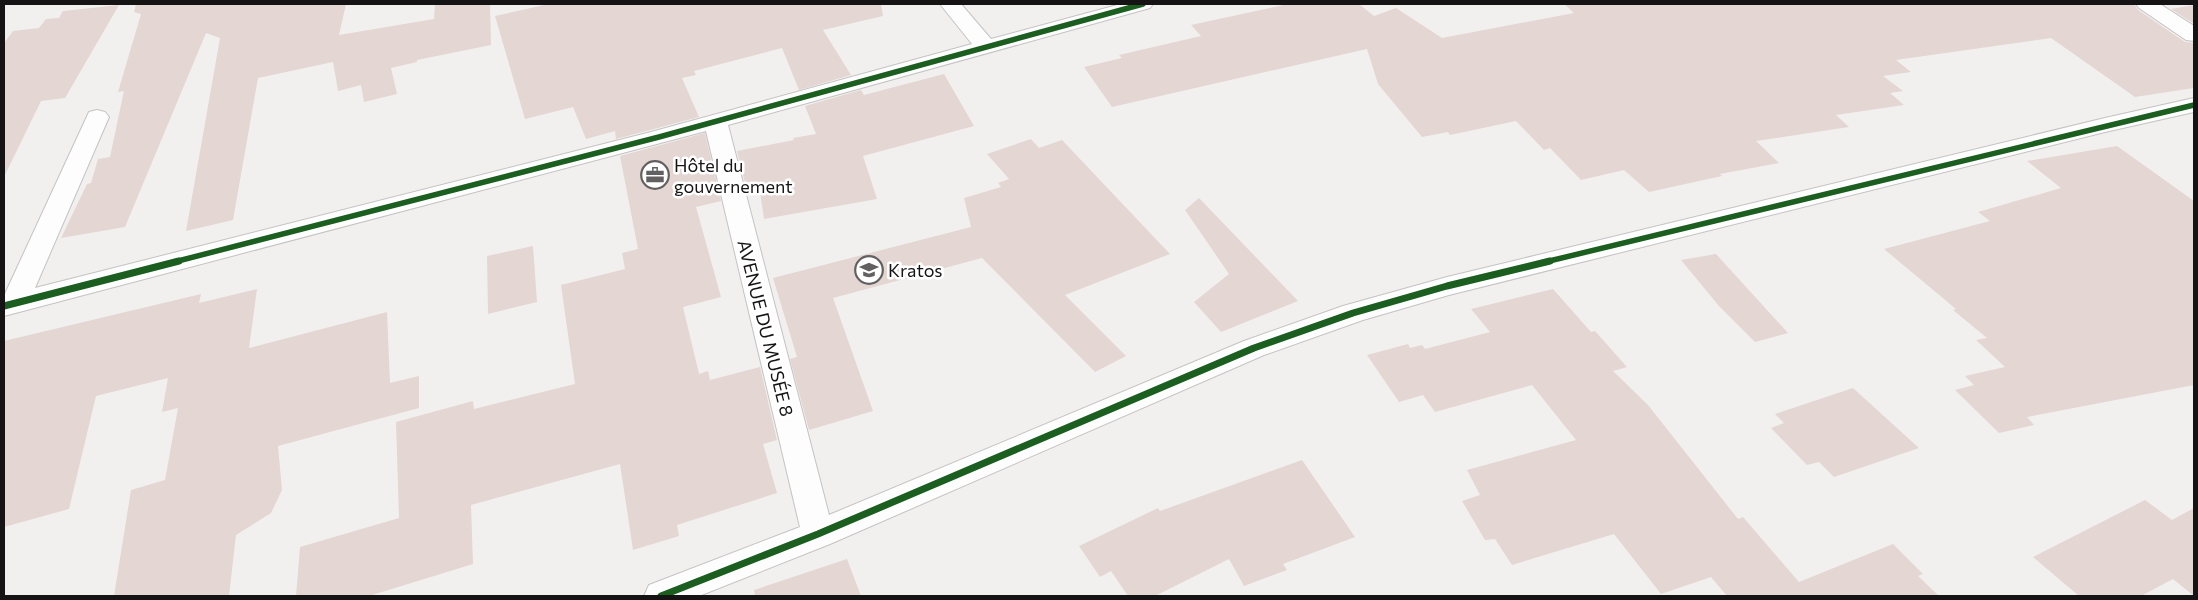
<svg xmlns="http://www.w3.org/2000/svg" width="2198" height="600" viewBox="0 0 2198 600" font-family="Commissioner,sans-serif">
  <style>
    .building { fill: #e4d6d2 }
    .lines { fill: none; stroke-linecap: round; stroke-linejoin: round }
    .minor-casing { stroke: #c4c2c2; stroke-width: 2 }
    .minor { fill: #fdfdfd; fill-rule: evenodd }
    .cycleway-far1-casing { stroke: #fff; stroke-width: 8 }
    .cycleway-casing { stroke: #fff; stroke-width: 10 }
    .cycleway-far1 { stroke: #1b5e20; stroke-width: 5.5 }
    .cycleway { stroke: #1b5e20; stroke-width: 7 }
    .labels { text-anchor: middle; dominant-baseline: central; stroke-width: 5; stroke-linejoin: round; paint-order: stroke }
    .poi-label { font-size: 18px; fill: #151313; stroke: #fff; text-anchor: start }
    .street-label { font-size: 18px; fill: #151313; stroke: #fff }
  </style>
  <rect width="100%" height="100%" fill="#f2f0ef"/>
  <!-- building -->
  <g class="building">
    <polygon points="136,4 346,4 339,35 434,19 435,4 490,4 491,45 417,60 417,62 391,68 397,94 364,102 361,85 338,91 333,62 258,78 233,220 186,231 220,38 206,33 125,227 61,238 87,184 91,183 98,159 110,157 124,91 118,92 141,14 134,12"/>
    <polygon points="549,4 881,4 883,16 823,30 851,75 799,90 782,48 694,71 696,75 682,78 699,117 616,139 615,131 586,139 573,107 525,119 495,16"/>
    <polygon points="1288,4 1359,4 1374,16 1396,8 1442,38 1574,13 1564,4 2134,4 2138,10 2185,42 2194,43 2194,88 2135,97 2051,38 1896,60 1911,72 1883,76 1903,91 1890,93 1904,105 1836,115 1849,127 1756,141 1779,163 1720,174 1722,176 1649,192 1624,170 1581,180 1550,148 1544,150 1516,121 1450,135 1448,132 1422,137 1378,84 1367,49 1112,107 1084,67 1122,58 1119,55 1201,36 1191,25"/>
    <polygon points="119,5 65,98 41,101 4,177 4,43 13,31 39,28 46,19 59,18 63,11"/>
    <polygon points="2194,5 2194,24 2171,9"/>
    <polygon points="944,74 974,126 863,156 877,199 764,219 760,192 748,195 737,151 794,140 793,138 816,134 805,106 861,90 864,95"/>
    <polygon points="705,133 721,201 696,207 721,297 683,307 699,374 708,371 710,380 760,367 777,440 763,444 777,493 677,525 679,536 633,550 620,464 471,505 473,564 369,596 296,596 300,547 399,518 396,422 473,401 474,409 575,384 561,285 625,269 622,253 638,249 620,156"/>
    <polygon points="1031,139 1039,148 1062,140 1170,254 1065,295 1126,356 1095,372 982,258 833,298 873,411 809,430 790,359 797,357 773,278 971,227 964,198 1001,187 998,183 1009,179 987,154"/>
    <polygon points="2117,146 2194,201 2194,385 2027,417 2034,425 1999,433 1955,390 1974,385 1965,376 2005,367 1976,340 1987,338 1953,310 1956,309 1884,249 1990,221 1978,212 2061,188 2027,161"/>
    <polygon points="1199,198 1298,301 1221,332 1194,302 1229,274 1185,210"/>
    <polygon points="533,246 537,302 488,314 487,256"/>
    <polygon points="1716,254 1788,333 1755,342 1719,306 1681,260"/>
    <polygon points="257,289 249,348 387,312 390,383 419,376 419,408 278,446 282,490 271,513 236,535 229,596 114,596 131,490 165,480 178,408 162,412 168,378 96,396 69,509 4,527 4,341 201,294 199,303"/>
    <polygon points="1553,289 1591,332 1595,331 1627,367 1613,371 1648,405 1738,519 1743,517 1799,582 1893,544 1923,574 1918,576 1939,596 1727,596 1711,577 1661,594 1614,534 1512,565 1495,539 1485,540 1462,501 1480,495 1467,470 1576,440 1532,385 1435,412 1423,395 1399,402 1367,355 1408,344 1410,348 1422,345 1425,349 1490,332 1471,309"/>
    <polygon points="1853,388 1919,448 1834,477 1819,462 1807,465 1771,428 1784,423 1775,414"/>
    <polygon points="1302,460 1355,537 1283,564 1287,570 1244,586 1229,559 1155,596 1128,596 1111,571 1100,577 1079,546 1158,508 1160,511"/>
    <polygon points="2145,500 2172,520 2194,508 2194,596 2173,579 2141,596 2079,596 2033,557"/>
    <polygon points="847,559 861,596 755,596 754,590"/>
  </g>
  <g class="lines">
    <defs>
      <g id="minor">
        <polygon points="940,4 961,4 991,39 1121,4 1153,4 1150,8 728,125 829,515 1244,341 1343,306 1447,277 2105,118 2194,98 2194,112 2105,132 1449,295 1363,320 1264,355 830,544 699,596 644,596 649,585 800,527 706,131 4,316 4,296 89,112 97,110 105,112 109,117 35,288 651,132 972,44"/>
        <polygon points="2136,4 2160,4 2194,26 2194,41 2186,40 2139,8"/>
      </g>
    </defs>
    <!-- minor casing -->
    <use href="#minor" class="minor-casing"/>
    <!-- minor -->
    <use href="#minor" class="minor"/>
    <defs>
      <g id="cycleway-far1">
        <polyline points="174,262 659,137 1143,4"/>
        <polyline points="1545,262 2194,105"/>
      </g>
      <g id="cycleway">
        <polyline points="4,306 179,261"/>
        <polyline points="661,596 818,534 1254,348 1353,313 1447,286 1550,261"/>
      </g>
    </defs>
    <!-- cycleway-far1 casing -->
    <use href="#cycleway-far1" class="cycleway-far1-casing"/>
    <!-- cycleway casing -->
    <use href="#cycleway" class="cycleway-casing"/>
    <!-- cycleway-far1 -->
    <use href="#cycleway-far1" class="cycleway-far1"/>
    <!-- cycleway -->
    <use href="#cycleway" class="cycleway"/>
  </g>
  <!-- icons -->
  <defs>
    <symbol id="office-ring" viewBox="-11 -11 22 22"><circle r="9.5" fill="#fff" stroke="#626060" stroke-width="1.5"/><path d="M-6-3h4V-5.5h4V-3h4V5H-6ZM-1-4.5V-3h2v-1.5ZM-6 0V1H6V0Z" fill="#626060"/></symbol>
    <symbol id="school-ring" viewBox="-11 -11 22 22"><circle r="9.5" fill="#fff" stroke="#626060" stroke-width="1.5"/><path d="M0-5L7-2L0 1L-7-2ZM-4 1L0 2.5L4 1V4Q0 6-4 4Z" fill="#626060"/></symbol>
  </defs>
  <g fill-rule="evenodd">
    <use href="#office-ring" x="639" y="159" width="32" height="32"/>
    <use href="#school-ring" x="853" y="254" width="32" height="32"/>
  </g>
  <g class="labels">
    <!-- poi labels -->
    <g class="poi-label">
      <text x="674" y="165">Hôtel du<tspan x="674" dy="21">gouvernement</tspan></text>
      <text x="888" y="270">Kratos</text>
    </g>
    <!-- street labels -->
    <g class="street-label">
      <text transform="translate(766 328) rotate(76)">AVENUE DU MUSÉE 8</text>
    </g>
  </g>
  <!-- border -->
  <rect width="2198" height="600" fill="none" stroke="#151313" stroke-width="10"/>
</svg>
